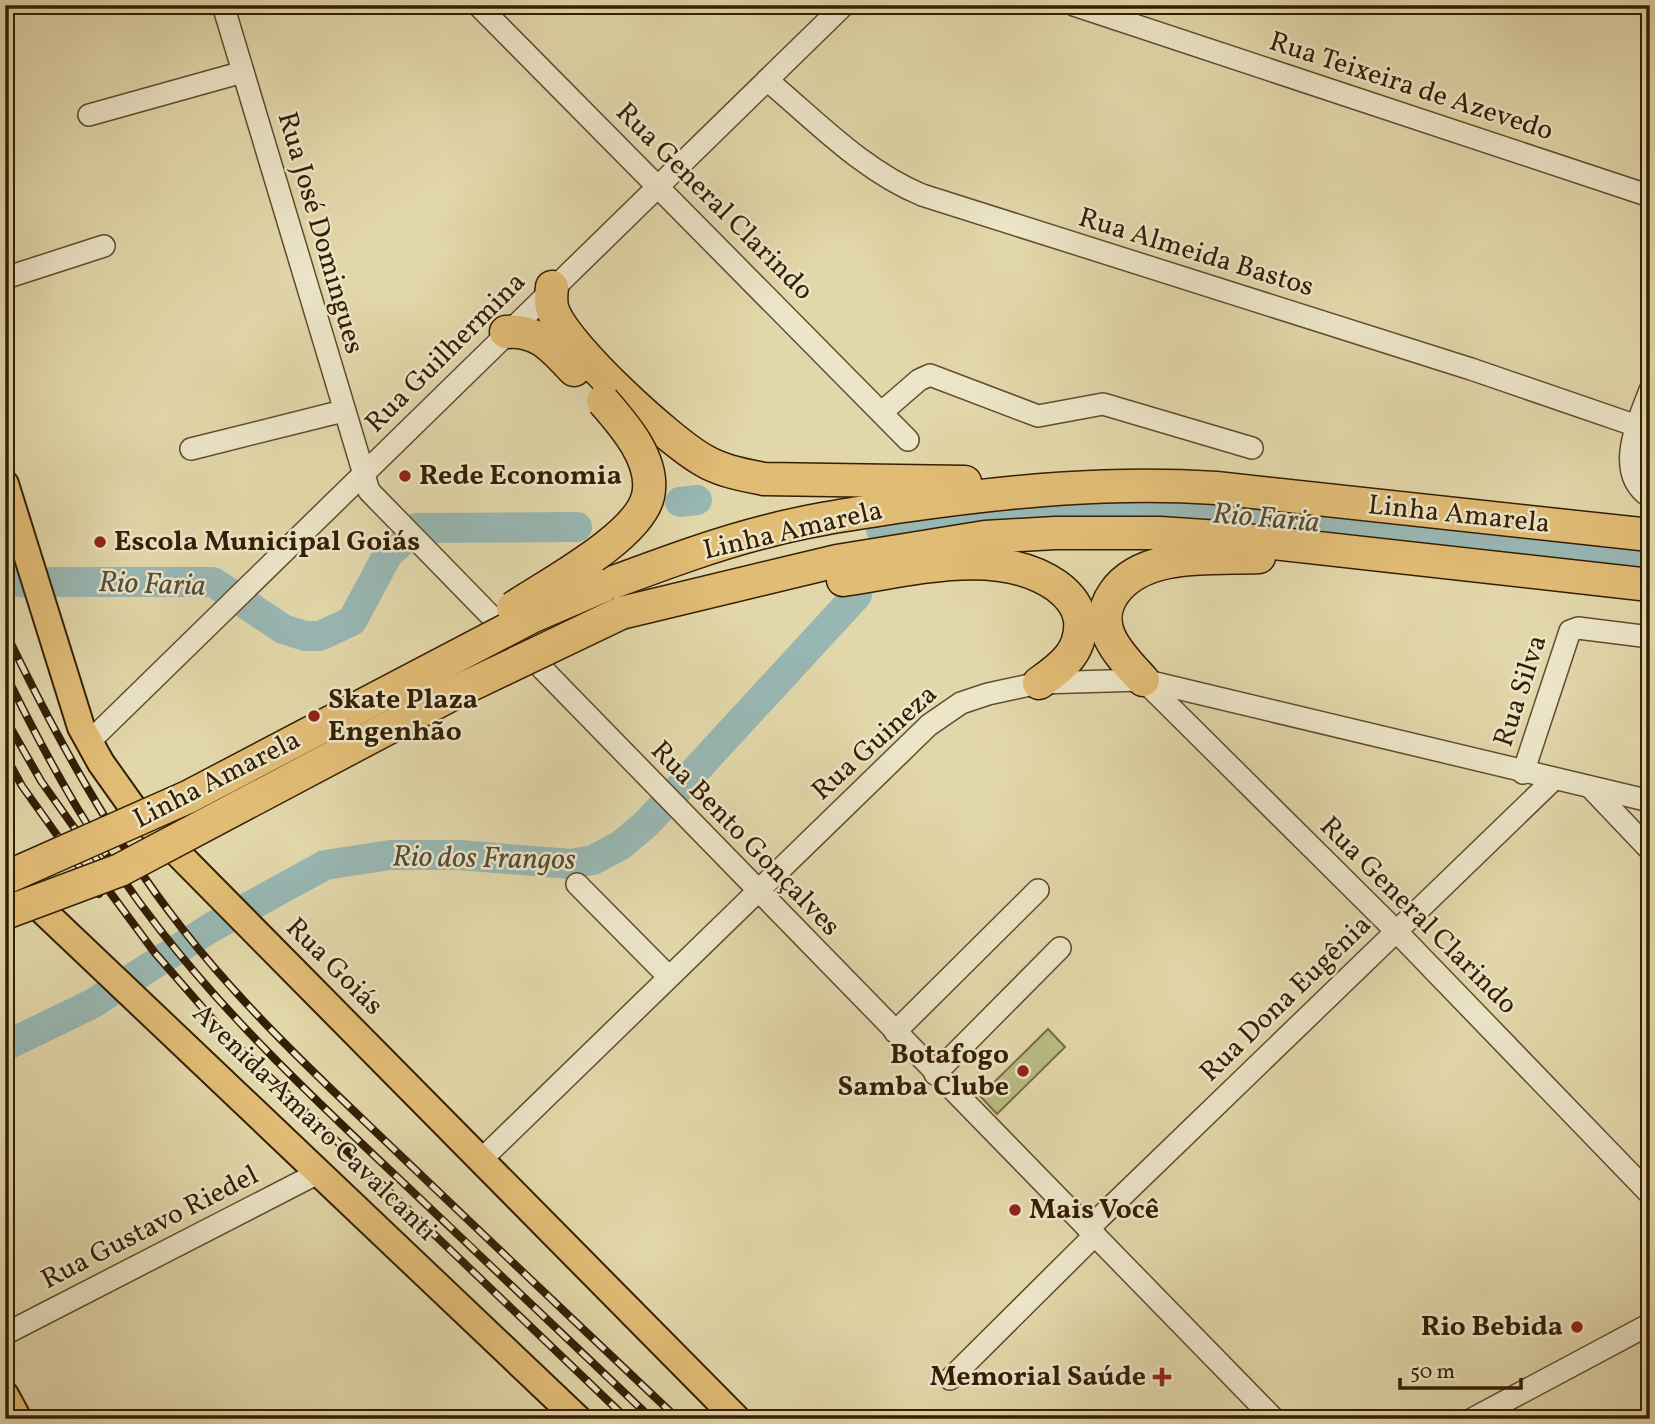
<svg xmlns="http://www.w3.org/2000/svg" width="1655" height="1424" viewBox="0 0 1655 1424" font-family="Vollkorn,serif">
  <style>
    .green { fill: #babc84; stroke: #786d44; stroke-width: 2 }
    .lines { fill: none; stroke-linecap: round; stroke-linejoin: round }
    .river { stroke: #98b7b3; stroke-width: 30 }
    .minor-casing { stroke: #604c2e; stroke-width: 24 }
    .major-casing { stroke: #351e04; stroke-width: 30 }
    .highway-casing { stroke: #351e04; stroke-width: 35 }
    .minor { stroke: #ece5c8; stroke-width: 21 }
    .major { stroke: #e1bc75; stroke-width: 26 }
    .highway { stroke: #e1bc75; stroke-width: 32 }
    .rail-casing { stroke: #351e04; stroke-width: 8 }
    .rail { stroke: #ece5c8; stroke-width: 5; stroke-dasharray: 16; stroke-linecap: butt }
    .highway-bridge-casing { stroke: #351e04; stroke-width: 35; stroke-linecap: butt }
    .highway-bridge { stroke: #e1bc75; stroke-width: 32 }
    .poi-dot { fill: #8f2418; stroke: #ece5c8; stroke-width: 2.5 }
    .labels { text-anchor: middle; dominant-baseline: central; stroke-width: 5; stroke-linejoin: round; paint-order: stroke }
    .street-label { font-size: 28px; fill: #351e04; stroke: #ece5c8 }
    .poi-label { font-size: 28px; font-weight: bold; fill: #351e04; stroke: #ece5c8; text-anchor: start }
    .water-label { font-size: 30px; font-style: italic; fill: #534c39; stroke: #ece5c8 }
  </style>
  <rect width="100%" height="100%" fill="#e2d7aa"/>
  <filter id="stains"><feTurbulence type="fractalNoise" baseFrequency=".00286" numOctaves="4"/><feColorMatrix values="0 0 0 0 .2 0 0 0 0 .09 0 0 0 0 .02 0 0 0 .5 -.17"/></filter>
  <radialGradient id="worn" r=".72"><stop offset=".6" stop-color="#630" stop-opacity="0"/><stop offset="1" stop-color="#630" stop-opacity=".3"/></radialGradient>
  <!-- green -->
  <polygon class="green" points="1048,1029 1065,1047 997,1114 980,1096"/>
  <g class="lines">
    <!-- river -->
    <g class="river">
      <polyline points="680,502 697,500"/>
      <polyline points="881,530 1024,512 1130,510 1216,513 1650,558"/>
      <polyline points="5,565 10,578 18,582 213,582 283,629 305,636 320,636 352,621 388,554 417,528 577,527"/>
      <polyline points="5,1046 92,1004 212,927 325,865 390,855 459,855 571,864 593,860 621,845 647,823 857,595"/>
    </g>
    <defs>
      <g id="minor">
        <polyline points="223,5 369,491 1274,1419"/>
        <polyline points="478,5 908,440"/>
        <polyline points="1074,5 1650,196"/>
        <path d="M767,80C815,120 863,171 922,195L1471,369L1637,426"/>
        <polyline points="89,115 243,72"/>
        <polyline points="5,278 104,246"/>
        <path d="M1650,390C1638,423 1613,472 1650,497"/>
        <polyline points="882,412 919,380 930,375 1038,416 1103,404 1252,448"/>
        <polyline points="191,449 343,411"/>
        <polyline points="1143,680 1396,931 1650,1194"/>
        <polyline points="89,742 844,5"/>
        <polyline points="1523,773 1570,631 1578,628 1650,637"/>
        <polyline points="1592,789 1650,850"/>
        <polyline points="577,884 668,976"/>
        <polyline points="895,1032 1038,890"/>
        <polyline points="935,1074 1060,948"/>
        <polyline points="481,1160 929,725 961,703 988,694 1039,683 1143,680 1650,801"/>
        <polyline points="1088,1229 1553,780"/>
        <polyline points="5,1334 320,1172"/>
        <polyline points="950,1379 1095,1235"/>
        <polyline points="1472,1419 1650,1324"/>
      </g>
      <g id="major">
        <polyline points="5,484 81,727 101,763 133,808 737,1419"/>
        <polyline points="21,890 578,1419"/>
        <polyline points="5,1395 18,1419"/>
      </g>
      <g id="highway">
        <path d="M552,287C551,296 550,305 554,313C569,349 668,440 703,460C721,471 744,475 764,479L965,482"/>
        <path d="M506,332C538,329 553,348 574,370"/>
        <path d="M843,580C908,571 998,544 1057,586C1069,595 1078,605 1080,620C1083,651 1062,667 1039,683"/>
        <path d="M603,586C657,566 712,545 768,531C813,519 859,513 904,506C1008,491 1111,481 1216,488L1650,535"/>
        <polyline points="621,613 837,561 985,537 1055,533 1160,533 1219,537 1650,585"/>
        <path d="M1143,680C1121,656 1090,627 1114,593C1143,551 1214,559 1259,557"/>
      </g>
    </defs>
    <!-- minor casing -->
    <use href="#minor" class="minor-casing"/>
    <!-- major casing -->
    <use href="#major" class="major-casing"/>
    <!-- highway casing -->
    <use href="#highway" class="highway-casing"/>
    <!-- minor -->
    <use href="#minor" class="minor"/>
    <!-- major -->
    <use href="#major" class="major"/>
    <!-- highway -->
    <use href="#highway" class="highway"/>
    <defs>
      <g id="rail">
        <path d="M5,631C55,735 110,836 181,927C246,1011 325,1083 401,1156C493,1244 586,1332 678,1419"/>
        <path d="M5,673C49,763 98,851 161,931C236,1027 325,1109 414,1193C494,1268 572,1344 652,1419"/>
        <polyline points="5,718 41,781 115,885"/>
        <polyline points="5,755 22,786 99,894"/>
        <polyline points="98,876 155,953 229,1038 627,1419"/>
      </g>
    </defs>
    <!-- rail casing -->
    <use href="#rail" class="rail-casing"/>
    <!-- rail -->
    <use href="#rail" class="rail"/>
    <defs>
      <g id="highway-bridge">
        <path d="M513,608C547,585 639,537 648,496C656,461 624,425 603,401"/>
        <polyline points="5,878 188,797 531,617 603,586"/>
        <polyline points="5,913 120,870 458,691 621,613"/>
      </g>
    </defs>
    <!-- highway-bridge casing -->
    <use href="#highway-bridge" class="highway-bridge-casing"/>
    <!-- highway-bridge -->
    <use href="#highway-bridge" class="highway-bridge"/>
  </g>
  <!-- markers -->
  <g class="poi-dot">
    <circle cx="405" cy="476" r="7"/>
    <circle cx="100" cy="542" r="7"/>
    <circle cx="314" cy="716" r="7"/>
    <circle cx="1023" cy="1071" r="7"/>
    <circle cx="1015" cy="1210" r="7"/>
    <circle cx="1577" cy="1327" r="7"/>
    <path d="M1158.5 1366.5h7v7h7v7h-7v7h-7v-7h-7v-7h7z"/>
  </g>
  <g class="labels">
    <!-- street labels -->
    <g class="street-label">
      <text transform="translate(1411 87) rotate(18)">Rua Teixeira de Azevedo</text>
      <text transform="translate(714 202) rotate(45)">Rua General Clarindo</text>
      <text transform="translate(320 233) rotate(74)">Rua José Domingues</text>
      <text transform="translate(1196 253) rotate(17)">Rua Almeida Bastos</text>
      <text transform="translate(446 353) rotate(-45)">Rua Guilhermina</text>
      <text transform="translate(1459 515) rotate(6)">Linha Amarela</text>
      <text transform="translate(793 531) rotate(-13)">Linha Amarela</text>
      <text transform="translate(1521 691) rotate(-72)">Rua Silva</text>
      <text transform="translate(875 743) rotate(-42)">Rua Guineza</text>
      <text transform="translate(217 780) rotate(-27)">Linha Amarela</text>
      <text transform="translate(745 839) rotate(46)">Rua Bento Gonçalves</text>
      <text transform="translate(1418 916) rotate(45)">Rua General Clarindo</text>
      <text transform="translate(334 967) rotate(45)">Rua Goiás</text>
      <text transform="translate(1286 999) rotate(-44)">Rua Dona Eugênia</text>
      <text transform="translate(314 1123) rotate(44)">Avenida Amaro Cavalcanti</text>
      <text transform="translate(150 1228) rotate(-27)">Rua Gustavo Riedel</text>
    </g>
    <!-- poi labels -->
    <g class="poi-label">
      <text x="419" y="476">Rede Economia</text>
      <text x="114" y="542">Escola Municipal Goiás</text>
      <text x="328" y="700">Skate Plaza<tspan x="328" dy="32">Engenhão</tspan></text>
      <text x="1009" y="1055" text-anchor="end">Botafogo<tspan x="1009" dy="32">Samba Clube</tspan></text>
      <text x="1029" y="1210">Mais Você</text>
      <text x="1563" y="1327" text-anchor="end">Rio Bebida</text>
      <text x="1146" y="1377" text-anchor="end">Memorial Saúde</text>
    </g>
    <!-- water labels -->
    <g class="water-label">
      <text transform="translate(1266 519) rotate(5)">Rio Faria</text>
      <text transform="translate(152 585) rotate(2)">Rio Faria</text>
      <text transform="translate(484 859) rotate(1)">Rio dos Frangos</text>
    </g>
  </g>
  <!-- margin -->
  <rect width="1655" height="1424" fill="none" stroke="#e2d7aa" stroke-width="28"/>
  <rect x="7" y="7" width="1641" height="1410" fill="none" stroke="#351e04" stroke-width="3.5"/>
  <rect x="14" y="14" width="1627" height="1396" fill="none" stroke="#351e04" stroke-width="2"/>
  <!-- scale -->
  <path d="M1400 1378v10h121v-10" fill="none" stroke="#351e04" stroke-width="3.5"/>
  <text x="1410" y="1378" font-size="21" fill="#351e04" stroke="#ece5c8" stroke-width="5" paint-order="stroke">50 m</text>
  <rect width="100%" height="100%" filter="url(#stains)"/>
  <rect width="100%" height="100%" fill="url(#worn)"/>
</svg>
